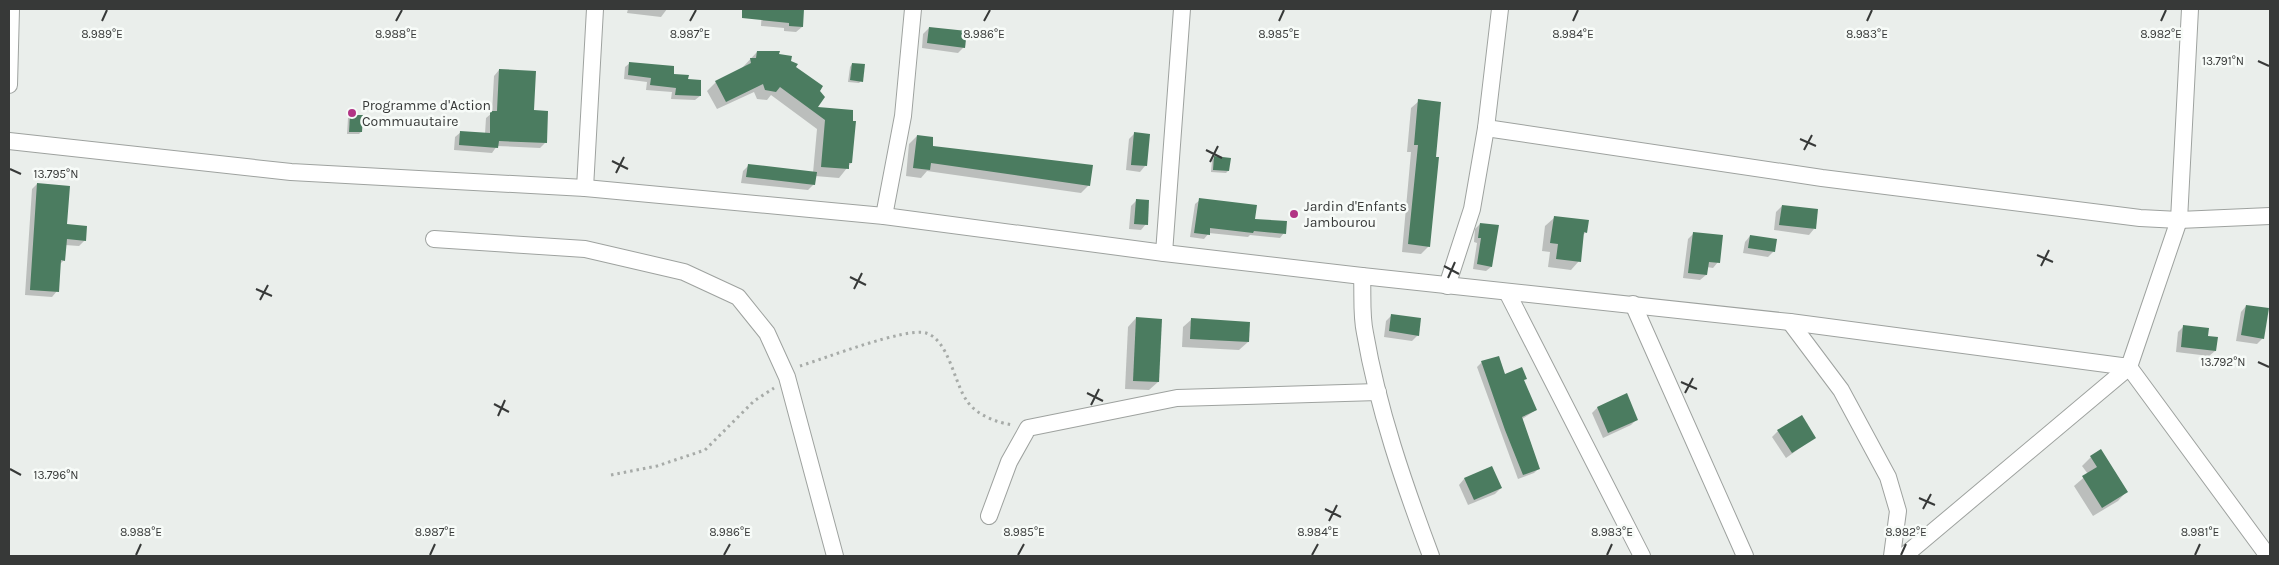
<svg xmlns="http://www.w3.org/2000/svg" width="2279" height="565" viewBox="0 0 2279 565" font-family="Karla,sans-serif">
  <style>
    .shadow { fill: #0003 }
    .building { fill: #4b7c60 }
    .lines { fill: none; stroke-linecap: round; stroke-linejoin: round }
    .minor-casing { stroke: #9ea29f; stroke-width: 18 }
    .path { stroke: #a7aba8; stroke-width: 3; stroke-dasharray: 2.5 4; stroke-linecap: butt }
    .minor { stroke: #fff; stroke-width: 16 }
    .ticks { fill: none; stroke: #373938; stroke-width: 2 }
    .poi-dot { fill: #b23585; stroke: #f7fbf8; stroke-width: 2 }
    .labels { text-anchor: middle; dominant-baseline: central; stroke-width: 5; stroke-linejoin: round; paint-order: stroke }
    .poi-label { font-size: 14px; fill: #373938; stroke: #f7fbf8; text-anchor: start }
    .ticks-label { font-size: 12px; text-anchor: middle; fill: #373938; stroke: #f7fbf8; stroke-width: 5; stroke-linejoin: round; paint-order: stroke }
  </style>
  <rect width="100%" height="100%" fill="#eaeeeb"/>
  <!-- shadow -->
  <g class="shadow">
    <polygon points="628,9 667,9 661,17 627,13"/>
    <polygon points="762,9 803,9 802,27 796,32 784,31 784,28 761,26"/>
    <polygon points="929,28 964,47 958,53 922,48 923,34"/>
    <polygon points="757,52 777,55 790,62 819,91 816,108 852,111 851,163 839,178 815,176 814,184 808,190 741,183 743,171 749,165 813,173 817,129 771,95 767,100 757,99 754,92 717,109 707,91 716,82 742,68"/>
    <polygon points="630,63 687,80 700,96 695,100 671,99 672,92 646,90 647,82 624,79 625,67"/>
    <polygon points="852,64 861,81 859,83 848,82 850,67"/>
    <polygon points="499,70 545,143 540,148 497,146 492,153 454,150 455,137 461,132 485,134 486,118 492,113 494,76"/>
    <polygon points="1419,101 1429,246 1421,254 1402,252 1411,152 1407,152 1411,108"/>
    <polygon points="350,116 361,132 359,134 347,134 348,118"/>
    <polygon points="1135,133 1145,166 1140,172 1126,170 1129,139"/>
    <polygon points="917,136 931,147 1089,185 1081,193 927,171 921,178 906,176 909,144"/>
    <polygon points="1215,157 1228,171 1226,173 1211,172 1212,160"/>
    <polygon points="37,184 65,226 85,240 79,246 65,245 64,260 59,265 57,291 52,297 25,295 32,189"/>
    <polygon points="1137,200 1146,224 1141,230 1129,229 1131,206"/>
    <polygon points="1200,200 1254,220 1284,233 1280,238 1250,235 1248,237 1209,233 1204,239 1190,237 1195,204"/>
    <polygon points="1782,206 1814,229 1809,235 1774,230 1776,212"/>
    <polygon points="1554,218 1586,232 1582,236 1579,261 1571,270 1548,267 1550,252 1542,251 1545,226"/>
    <polygon points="1480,224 1491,267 1486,271 1473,269 1477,243 1474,242 1475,229"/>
    <polygon points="1694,233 1718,262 1713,268 1707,267 1706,275 1700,280 1683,278 1688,239"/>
    <polygon points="1750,236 1774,251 1768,257 1743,253 1745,242"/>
    <polygon points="2246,306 2263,338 2257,344 2236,341 2241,312"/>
    <polygon points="1392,315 1418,335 1412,341 1384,337 1386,321"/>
    <polygon points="1136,318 1158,382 1149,390 1125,389 1128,327"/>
    <polygon points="1192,319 1248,342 1239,350 1182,347 1183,327"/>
    <polygon points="2184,326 2207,337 2215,351 2209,356 2176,352 2178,332"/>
    <polygon points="1482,362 1504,376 1523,381 1536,410 1522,419 1539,468 1534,473 1518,479 1477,367"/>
    <polygon points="1626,395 1637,419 1631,425 1603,438 1592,413 1597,408"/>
    <polygon points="1778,431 1814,438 1786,458 1772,437"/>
    <polygon points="2091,457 2126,492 2118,501 2093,516 2074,486 2088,474 2082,466"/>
    <polygon points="1464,479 1501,488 1495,494 1468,505 1459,485"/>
  </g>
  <!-- building -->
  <g class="building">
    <polygon points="742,9 804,9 803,27 789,26 789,23 742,18"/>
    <polygon points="929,27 967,31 965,48 927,43"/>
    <polygon points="757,51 780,51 779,54 792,56 791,61 798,64 796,67 823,86 820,91 825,97 818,107 853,110 853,121 856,121 852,163 849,163 849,169 821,167 825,120 780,87 776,92 765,90 763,84 726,102 715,81 751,63 750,58 756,58"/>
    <polygon points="629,62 674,66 674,74 689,75 688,79 701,80 701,96 675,95 676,88 650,85 651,78 628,75"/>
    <polygon points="852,63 865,64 863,82 850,80"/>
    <polygon points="499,69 536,71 534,110 548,111 547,143 499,141 498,148 459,145 460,131 490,133 490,111 497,111"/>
    <polygon points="1418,99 1441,102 1436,157 1439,157 1430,247 1408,244 1418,145 1414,145"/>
    <polygon points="350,115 363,115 362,132 349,132"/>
    <polygon points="1134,132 1150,134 1147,166 1131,165"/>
    <polygon points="917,135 933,137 933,146 1093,165 1090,186 931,163 930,170 913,168"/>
    <polygon points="1214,156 1231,158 1229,171 1213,170"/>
    <polygon points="748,164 817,172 815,185 746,177"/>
    <polygon points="37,183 70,186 67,224 87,226 86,241 67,239 65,261 61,260 59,292 30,290"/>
    <polygon points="1199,198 1257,205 1255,219 1287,221 1286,234 1254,231 1253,233 1210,228 1210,235 1194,233"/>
    <polygon points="1136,199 1149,200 1148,225 1134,224"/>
    <polygon points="1782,205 1818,209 1816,229 1779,225"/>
    <polygon points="1554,216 1589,220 1587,233 1584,232 1581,262 1556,259 1558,244 1550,243"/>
    <polygon points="1480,223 1499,225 1492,267 1477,264 1481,238 1478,238"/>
    <polygon points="1693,232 1723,235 1720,263 1709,262 1707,275 1688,273"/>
    <polygon points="1750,235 1777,239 1775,252 1748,248"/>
    <polygon points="2246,305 2269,308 2264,339 2241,335"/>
    <polygon points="1391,314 1421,318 1419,336 1389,331"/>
    <polygon points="1136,317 1162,319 1159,382 1133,381"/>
    <polygon points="1191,318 1250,322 1249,342 1190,339"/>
    <polygon points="2183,325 2209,328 2208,336 2218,337 2216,351 2181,347"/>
    <polygon points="1499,356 1505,374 1522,367 1527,379 1524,380 1537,410 1522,417 1540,469 1523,475 1505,430 1481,361"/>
    <polygon points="1627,393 1638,420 1608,433 1597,407"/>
    <polygon points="1802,415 1816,438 1792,453 1777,430"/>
    <polygon points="2101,449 2128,492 2102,508 2082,476 2097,467 2090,456"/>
    <polygon points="1492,466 1502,488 1474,500 1464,478"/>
  </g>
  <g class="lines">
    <defs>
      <g id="minor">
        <polyline points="9,85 11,9"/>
        <polyline points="1486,128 1822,178 2140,218 2179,220 2270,216"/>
        <polyline points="9,141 291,172 585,188 884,216 1164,253 1362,276 1790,322 2129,367 2179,220 2190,9"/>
        <polyline points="585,188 595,9"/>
        <polyline points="884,216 903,116 913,9"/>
        <polyline points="434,239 585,249 684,272 738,297 767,333 787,377 835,556"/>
        <polyline points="1164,253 1182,9"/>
        <path d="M1362,276C1363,295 1361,315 1365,333C1378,409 1404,484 1431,556"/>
        <polyline points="1447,286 1472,209 1486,128 1500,9"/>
        <polyline points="1507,292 1642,556"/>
        <polyline points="1633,304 1745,556"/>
        <polyline points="1790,322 1841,390 1888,477 1898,511 1892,556"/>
        <polyline points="989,516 1009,462 1028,428 1177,398 1378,392"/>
        <polyline points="1904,556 2129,367 2268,556"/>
      </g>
    </defs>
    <!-- minor casing -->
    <use href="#minor" class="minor-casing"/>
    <!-- path -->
    <g class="path">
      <path d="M800,366C823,359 906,327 926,333C949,340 954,383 967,401C976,415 998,423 1013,425"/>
      <polyline points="611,475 657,466 705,450 754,401 774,388"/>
    </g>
    <!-- minor -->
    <use href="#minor" class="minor"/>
  </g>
  <!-- ticks -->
  <path class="ticks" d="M102,21L107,10M396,21L402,10M690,21L696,10M984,21L990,10M1279,21L1284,10M1573,21L1578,10M1867,21L1872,10M2161,21L2166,10M2258,61L2269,66M1800,139L1816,146M1206,150L1222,158M1804,150L1812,135M612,161L628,169M1210,162L1218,146M10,169L21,174M616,173L624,157M2037,255L2053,262M1444,266L1459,274M2041,266L2049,250M850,277L866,285M1448,278L1455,262M256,289L272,296M854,289L862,273M260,300L268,285M2258,362L2269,367M1681,382L1697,389M1087,393L1103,401M1685,393L1693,378M494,404L509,412M1091,405L1099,389M498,416L505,400M10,469L21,475M1919,498L1935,505M1325,509L1341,517M1923,509L1931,494M1329,521L1337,505M136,555L141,544M430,555L435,544M724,555L730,544M1018,555L1024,544M1312,555L1318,544M1607,555L1612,544M1901,555L1906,544M2195,555L2200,544"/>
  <!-- markers -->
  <g class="poi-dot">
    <circle cx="352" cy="113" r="5"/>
    <circle cx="1294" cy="214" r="5"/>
  </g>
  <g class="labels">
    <!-- poi labels -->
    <g class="poi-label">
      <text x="362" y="105">Programme d'Action<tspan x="362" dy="16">Commuautaire</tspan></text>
      <text x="1304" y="206">Jardin d'Enfants<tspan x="1304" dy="16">Jambourou</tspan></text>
    </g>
  </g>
  <g class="ticks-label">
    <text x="1573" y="38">8.984°E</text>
    <text x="2161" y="38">8.982°E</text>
    <text x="102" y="38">8.989°E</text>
    <text x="396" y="38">8.988°E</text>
    <text x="690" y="38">8.987°E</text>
    <text x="984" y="38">8.986°E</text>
    <text x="1279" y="38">8.985°E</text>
    <text x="1867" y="38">8.983°E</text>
    <text x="2223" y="65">13.791°N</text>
    <text x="56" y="178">13.795°N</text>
    <text x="2223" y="366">13.792°N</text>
    <text x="56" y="479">13.796°N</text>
    <text x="141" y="536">8.988°E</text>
    <text x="435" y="536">8.987°E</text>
    <text x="730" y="536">8.986°E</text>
    <text x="1024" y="536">8.985°E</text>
    <text x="1318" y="536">8.984°E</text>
    <text x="1612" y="536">8.983°E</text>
    <text x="1906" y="536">8.982°E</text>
    <text x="2200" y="536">8.981°E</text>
  </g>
  <!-- border -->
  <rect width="2279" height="565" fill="none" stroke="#373938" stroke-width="20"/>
</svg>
